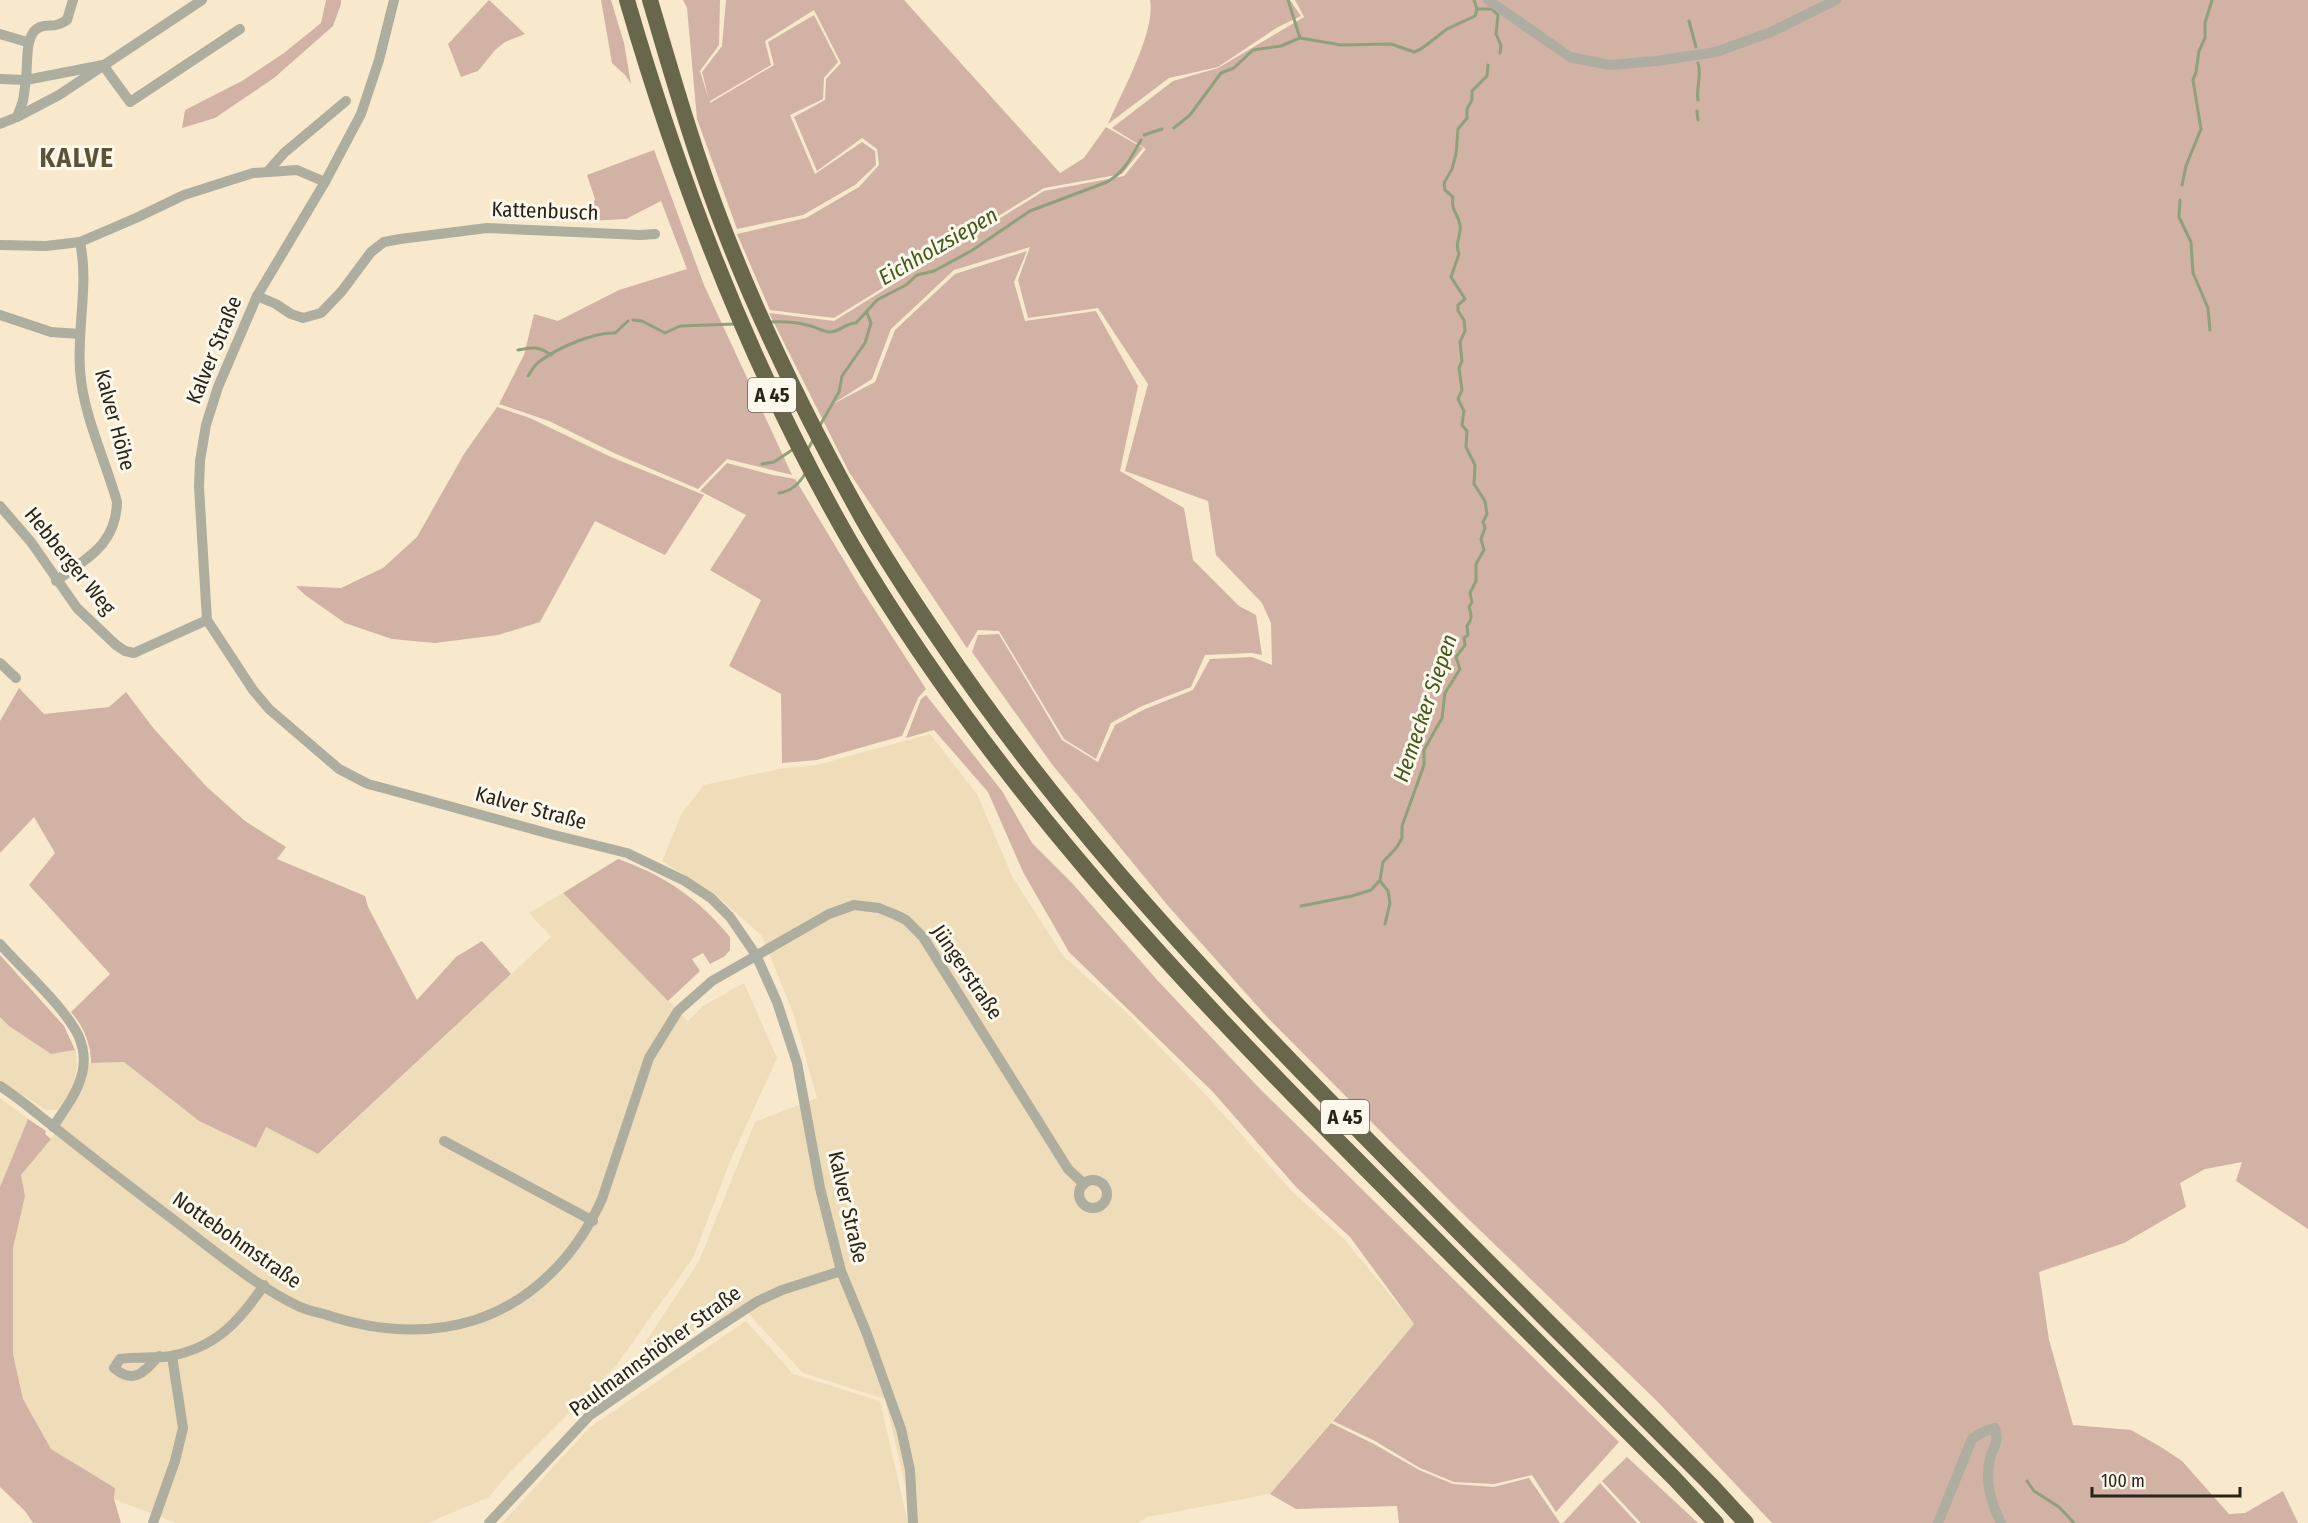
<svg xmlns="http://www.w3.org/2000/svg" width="2308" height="1523" viewBox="0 0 2308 1523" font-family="'Fira Sans Condensed',sans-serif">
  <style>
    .built { fill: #eeddb8 }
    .green { fill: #d1b2a5 }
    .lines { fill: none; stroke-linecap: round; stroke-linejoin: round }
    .stream { stroke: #8fa07a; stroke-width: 3 }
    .minor { stroke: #adada0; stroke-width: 10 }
    .highway { stroke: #68674b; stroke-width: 16 }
    .labels { text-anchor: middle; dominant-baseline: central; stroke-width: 6; stroke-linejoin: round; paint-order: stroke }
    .shield { fill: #fdf8ec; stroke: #696458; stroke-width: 1.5 }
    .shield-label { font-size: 20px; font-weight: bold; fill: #292419 }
    .street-label { font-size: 21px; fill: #292419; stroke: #fdf8ec }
    .water-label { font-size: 22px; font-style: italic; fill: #43591e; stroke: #fdf8ec }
    .district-label { font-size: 27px; font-weight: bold; letter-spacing: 1.5px; fill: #5d5138; stroke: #fdf8ec }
  </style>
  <rect width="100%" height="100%" fill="#f8e9cc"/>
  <!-- built -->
  <g class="built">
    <polygon points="930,734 977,794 1012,876 1063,956 1124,1010 1207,1096 1292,1191 1345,1240 1414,1324 1270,1494 1147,1517 1138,1523 914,1523 885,1399 803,1373 747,1312 641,1349 699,1261 755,1122 817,1098 794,1015 762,936 716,895 662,861 682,813 704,785 779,769 817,765"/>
    <polygon points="563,893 688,1021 703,1006 744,983 777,1058 731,1159 693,1258 615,1367 507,1475 489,1497 428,1523 176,1523 114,1499 115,1488 51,1449 23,1399 13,1354 13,1248 25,1196 21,1175 51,1139 74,1105 85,1082 87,1063 124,1062 199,1121 256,1148 266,1127 319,1154 551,937 529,913"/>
    <polygon points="0,1017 9,1026 51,1054 76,1050 77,1067 74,1080 69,1094 57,1110 46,1110 0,1080"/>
    <polygon points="0,1098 28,1119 0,1187"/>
    <polygon points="746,1321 793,1374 880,1401 908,1523 502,1523 589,1428"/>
  </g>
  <!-- green -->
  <g class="green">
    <polygon points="326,0 341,0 341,4 333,26 274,78 215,118 182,128 185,110 242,81 284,53 321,23"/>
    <polygon points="489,0 525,34 505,42 495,50 478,71 461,77 448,44"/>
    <polygon points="601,0 611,0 624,43 631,84 625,75 612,63"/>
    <polygon points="683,0 720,0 719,45 700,71 709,100 702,72 722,46 726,0 904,0 1060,173 1084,158 1106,127 1143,148 1122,174 1044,188 834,318 770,310 737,234 806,218 859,187 879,165 877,149 862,138 817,171 794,117 825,100 826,79 841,63 814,10 765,41 771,65 710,101 710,103 774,65 768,42 814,15 838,62 824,78 823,99 790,115 815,174 862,142 875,151 876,165 855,185 803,215 737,229 697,119 687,8"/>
    <path d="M1150,0H1290L1301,16L1278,27L1218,67L1169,78L1108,124C1121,93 1156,32 1150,0Z"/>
    <polygon points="1295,0 2308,0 2308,1229 2236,1181 2242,1162 2205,1169 2180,1183 2186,1207 2124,1243 2039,1272 2049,1340 2073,1425 2131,1430 2161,1447 2182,1461 2229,1514 2245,1513 2283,1491 2298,1523 1772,1523 1657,1401 1458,1209 1268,1018 1169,907 1051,763 972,652 978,635 999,634 1062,740 1098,762 1115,725 1145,709 1193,690 1210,659 1252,657 1272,665 1271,623 1262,603 1216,555 1208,501 1125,471 1148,384 1098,308 1028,318 1018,280 1030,247 954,270 891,329 872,379 831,405 875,382 895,330 955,274 1027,251 1014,282 1025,321 1096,311 1138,386 1120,471 1184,508 1193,560 1239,606 1256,615 1262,655 1251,653 1205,655 1191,687 1142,706 1111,723 1096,759 1064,739 999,631 978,630 967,648 849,472 769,313 834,321 1044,191 1124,176 1146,149 1112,128 1173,81 1218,68 1304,17"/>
    <polygon points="654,150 704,285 792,475 727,459 698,489 614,453 549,421 499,404 524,355 534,314 558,321 619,290 687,269 661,201 626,219 588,221 595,199 587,175"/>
    <polygon points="497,407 530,418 611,457 704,495 665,555 595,521 540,622 498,635 435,643 392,639 345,623 305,595 296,586 341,588 383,568 417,537 464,454"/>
    <polygon points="727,463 773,475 795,479 860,587 926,689 918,698 902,736 817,760 782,763 781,694 729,666 761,600 710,570 746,515 700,491"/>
    <path d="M19,688L44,714L109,707L126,692L154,729L207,787L245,821L286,847L277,859L365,896L368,907L417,1000L456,957L482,941L511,974L318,1154L266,1127L256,1148L199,1121L124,1062L91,1063C91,1043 83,1026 71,1012L110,974L29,885L55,853L34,817L0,853V721Z"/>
    <polygon points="926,695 1002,791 1032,843 1072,883 1159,982 1261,1090 1619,1442 1556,1512 1532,1475 1494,1484 1454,1482 1420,1468 1375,1441 1333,1421 1414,1324 1350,1237 1296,1187 1213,1092 1069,952 1023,872 988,792 934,730 906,738 921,699"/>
    <path d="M618,859C664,875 699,899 730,937V950L725,956L710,964L703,953L692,959L700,971L668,1001L563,893Z"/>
    <polygon points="0,955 64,1026 75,1050 51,1054 9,1026 0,1017"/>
    <polygon points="28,1119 46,1131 45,1134 51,1139 21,1175 25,1196 13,1248 13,1354 23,1399 51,1449 115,1488 114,1499 121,1523 33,1523 25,1511 0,1487 0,1187"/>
    <polygon points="1331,1423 1374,1444 1419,1470 1453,1484 1494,1487 1529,1478 1560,1523 1399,1523 1397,1506 1296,1509 1270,1494"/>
    <polygon points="1627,1457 1698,1523 1641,1523 1602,1481"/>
    <polygon points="1600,1483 1637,1523 1563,1523"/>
  </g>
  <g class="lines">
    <!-- stream -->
    <g class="stream">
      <polyline points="1288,0 1300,38"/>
      <polyline points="1477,9 1492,9 1498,15 1496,34 1501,45 1500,53"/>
      <polyline points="1689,21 1696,47"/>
      <path d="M1698,100C1696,86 1702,76 1698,63"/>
      <polyline points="1697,111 1698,120"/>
      <polyline points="1174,128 1190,115 1221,73 1234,68 1253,50 1281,46 1300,38 1341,45 1391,44 1414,52 1421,49 1447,29 1475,16 1477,9 1474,0"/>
      <polyline points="1144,135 1162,129"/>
      <polyline points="2182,185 2186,166 2201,129 2193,80 2196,72 2199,51 2205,38 2205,23 2212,0"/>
      <polyline points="2180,200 2179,217 2191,242 2193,273 2208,308 2210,330"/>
      <polyline points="633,320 642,321 665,333 680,326 735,324"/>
      <path d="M768,322C783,321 798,322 811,326C817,328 824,332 830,332C840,332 845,323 856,323L877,300L906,285L917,275L934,271L971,251L1030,211L1107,182C1125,172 1131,157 1141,140"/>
      <path d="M518,350C532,347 539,346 551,355"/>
      <path d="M528,376C531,371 535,364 540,361C558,348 593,332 615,333L628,321"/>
      <polyline points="819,427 839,392 842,376 865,343 871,323 867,313"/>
      <polyline points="807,451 814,438"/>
      <polyline points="762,464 774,462 795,448"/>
      <path d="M779,493C791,491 798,485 805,474"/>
      <polyline points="1380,881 1388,891 1390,903 1385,924"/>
      <path d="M1301,906L1352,896L1371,890L1380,880L1383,862L1397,847L1402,838V826L1424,765V750L1442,718L1445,693L1460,669L1456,657L1465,645L1464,638L1468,635L1467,626C1472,620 1472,615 1469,607L1472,602L1470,593L1476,581V564L1484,550L1481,539L1485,528L1483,522L1487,514L1485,501L1474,484L1475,465L1466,447L1467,431L1462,425L1464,411L1458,399L1462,390L1459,368L1462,361L1460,342L1465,331L1464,320L1458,311V305L1465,299L1451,277L1459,254C1454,241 1462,237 1460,225C1458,212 1451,213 1453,197L1445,190L1444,183L1452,169L1456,154L1458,129L1467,118V109L1472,100V91L1487,76L1488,65"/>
      <polyline points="2027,1481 2034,1491 2059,1507 2074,1523"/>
    </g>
    <!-- minor -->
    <g class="minor">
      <polyline points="394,0 379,60 361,114 325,182 257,296 218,387 206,425 200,461 199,487 207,620 253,690 269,709 339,769 368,784 387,789 554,835 627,853 685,881 711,898 730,917 756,955 777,1002 797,1063 820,1188 841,1271 867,1334 901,1429 910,1470 913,1523"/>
      <polyline points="1488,0 1570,57 1610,65 1656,61 1716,52 1771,32 1836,0"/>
      <polyline points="0,34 27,42"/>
      <polyline points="103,65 26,80 23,101 17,117 59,95 202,0"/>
      <polyline points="103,65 130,102 240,29"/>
      <path d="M0,79L26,80C28,65 24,33 40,27C51,23 53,29 67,20L73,0"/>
      <polyline points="0,124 17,117"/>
      <polyline points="269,170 284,153 346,101"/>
      <polyline points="0,245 46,246 80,242 136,218 184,195 253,173 297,170 325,182"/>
      <polyline points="257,296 276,304 291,314 303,318 321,313 342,291 371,252 384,242 400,239 487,228 640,235 655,234"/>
      <polyline points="0,315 51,332 79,334"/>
      <polyline points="0,506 31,542 77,608 116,645 125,651 134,653 207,620"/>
      <path d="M56,581C87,558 116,545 117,502C105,459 83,415 80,370C77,326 89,284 80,242"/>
      <polyline points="0,663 16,678"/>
      <path d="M0,944C22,969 66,1008 79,1037C84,1049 85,1062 82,1074C77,1094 64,1110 53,1127"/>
      <path d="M0,1086C19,1098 36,1113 54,1127C95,1160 137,1192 179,1224C217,1253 255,1285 298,1306C306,1310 316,1312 324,1314C374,1331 424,1336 475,1320C534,1301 577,1254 602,1199L649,1058L678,1011L712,981L829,914L854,905L879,908L896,915L906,920L923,937L1068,1169L1084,1184"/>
      <polyline points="444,1141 593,1221"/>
      <circle cx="1093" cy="1194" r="14"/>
      <path d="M159,1356C144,1372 134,1385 114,1368L120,1359C137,1356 155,1359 171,1356C216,1347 239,1322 264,1285"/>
      <polyline points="153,1523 175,1461 183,1428 172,1356"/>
      <polyline points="489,1523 589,1416 706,1335 758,1301 782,1290 841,1271"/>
      <path d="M1938,1523L1972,1439L1983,1432L1995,1428C1998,1444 1996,1441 1991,1455C1984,1479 1990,1501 2001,1523"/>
    </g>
    <!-- highway -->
    <g class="highway">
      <path d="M627,0C682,190 753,374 852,545C988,776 1173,975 1361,1164C1465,1269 1569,1373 1674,1478L1716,1523"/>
      <path d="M650,0C666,54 681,107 699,160C740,283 798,403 861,516C885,559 913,601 941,642C1052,807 1186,954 1325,1096C1453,1228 1583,1356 1712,1486L1746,1523"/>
    </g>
  </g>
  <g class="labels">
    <!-- shield labels -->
    <g class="shield">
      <rect x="748" y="378" width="48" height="34" rx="4.5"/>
      <rect x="1321" y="1100" width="48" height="34" rx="4.5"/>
    </g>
    <g class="shield-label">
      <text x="772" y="395">A 45</text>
      <text x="1345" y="1117">A 45</text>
    </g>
    <!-- street labels -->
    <g class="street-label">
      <text transform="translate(545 211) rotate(2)">Kattenbusch</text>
      <text transform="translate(214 350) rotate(-68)">Kalver Straße</text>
      <text transform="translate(115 420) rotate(75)">Kalver Höhe</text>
      <text transform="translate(70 561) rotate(51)">Hebberger Weg</text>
      <text transform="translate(531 808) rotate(15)">Kalver Straße</text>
      <text transform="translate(967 972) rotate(56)">Jüngerstraße</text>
      <text transform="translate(848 1207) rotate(77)">Kalver Straße</text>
      <text transform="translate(237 1240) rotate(35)">Nottebohmstraße</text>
      <text transform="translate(655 1351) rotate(-36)">Paulmannshöher Straße</text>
    </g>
    <!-- water labels -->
    <g class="water-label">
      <text transform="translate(938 246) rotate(-30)">Eichholzsiepen</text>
      <text transform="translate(1425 708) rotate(-71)">Hemecker Siepen</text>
    </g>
    <!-- district labels -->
    <g class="district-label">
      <text x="77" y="158">KALVE</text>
    </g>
  </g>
  <!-- scale -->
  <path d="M2092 1487v9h148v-9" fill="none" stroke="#292419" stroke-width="3"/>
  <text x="2101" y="1487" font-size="18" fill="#292419" stroke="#fdf8ec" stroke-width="4.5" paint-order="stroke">100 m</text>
</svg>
